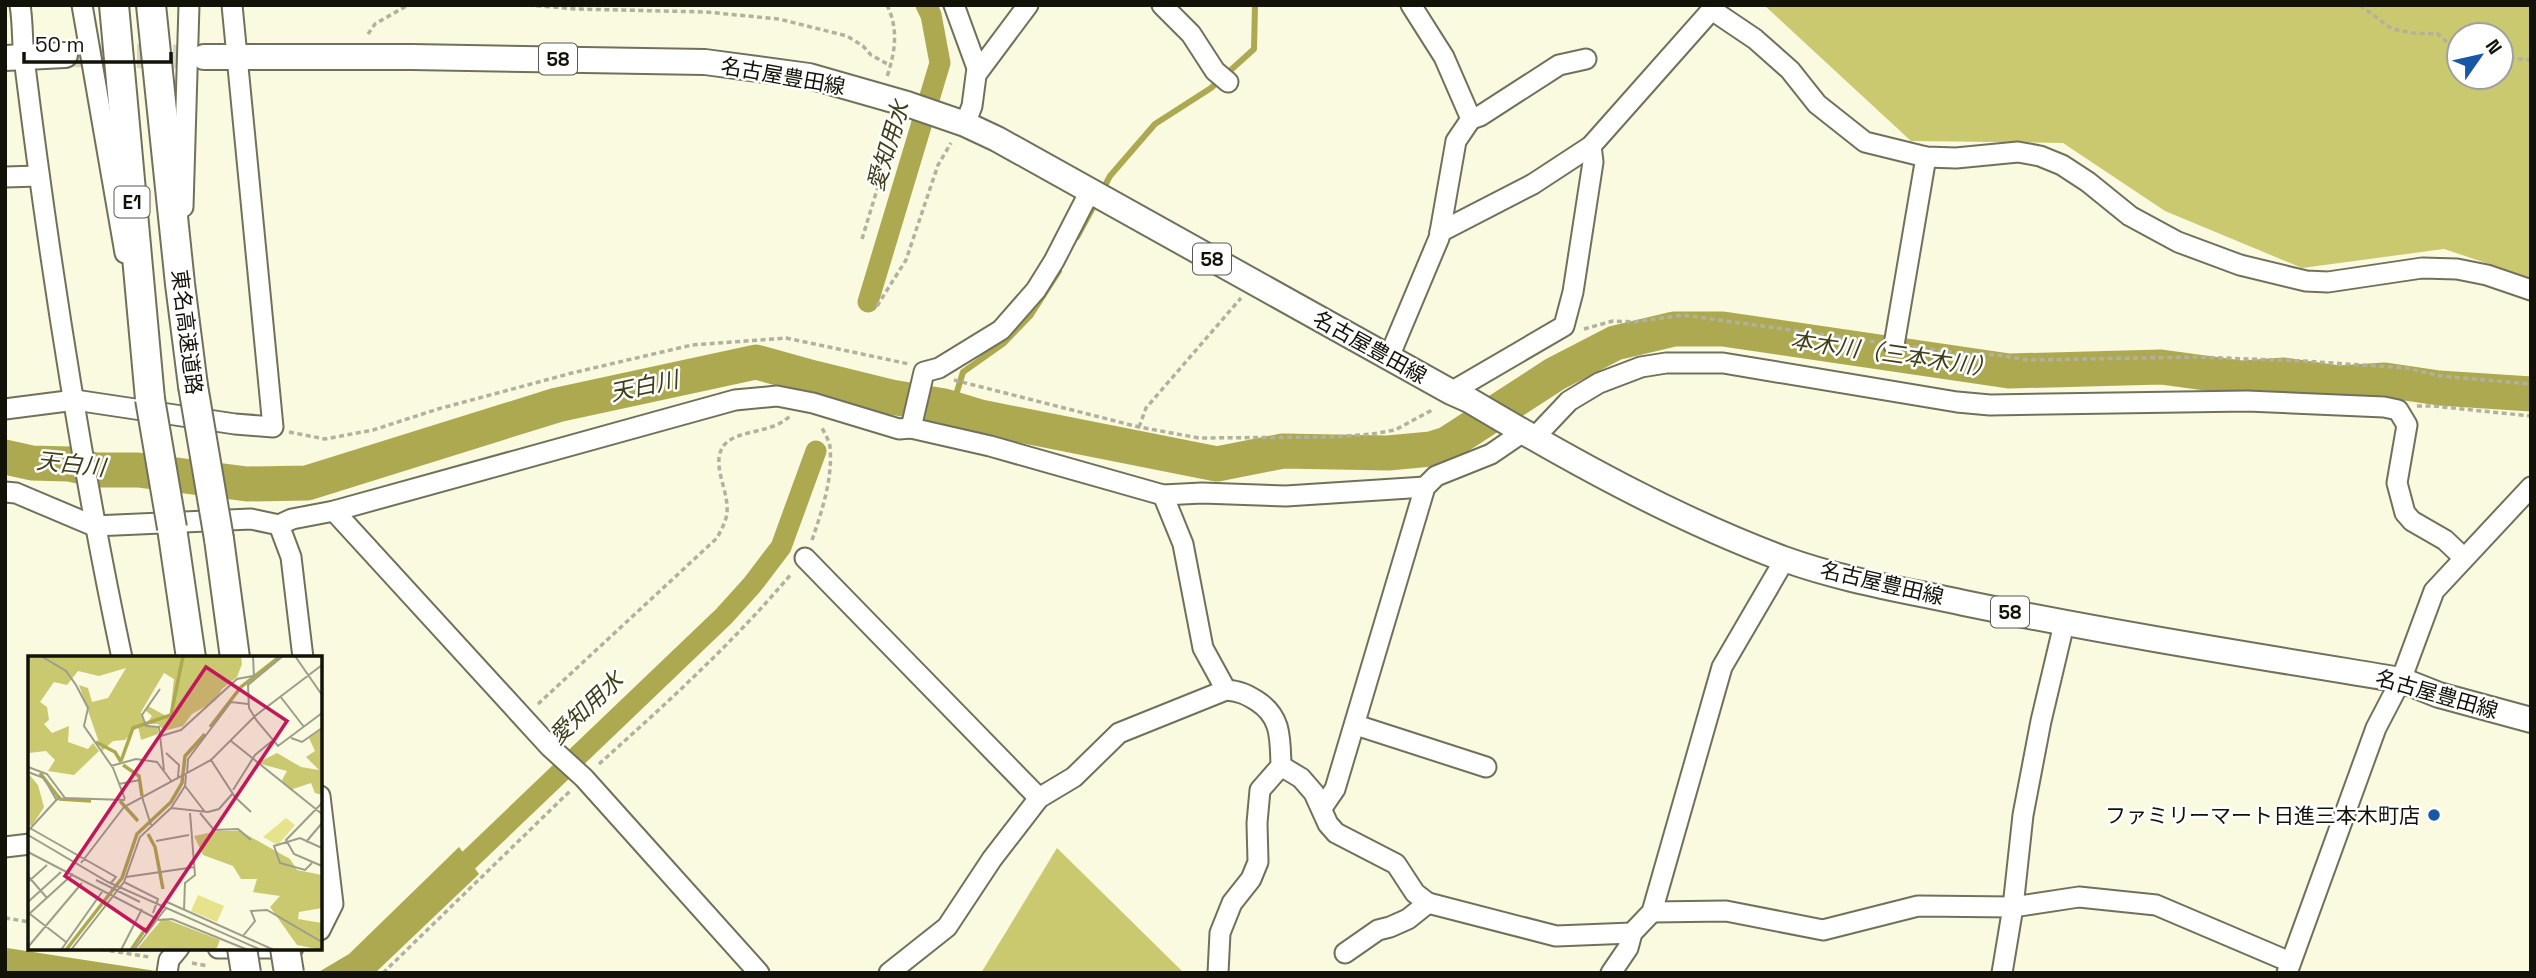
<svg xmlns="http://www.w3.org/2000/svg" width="2536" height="978" viewBox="0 0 2536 978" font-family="'Space Grotesk','Noto Sans JP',sans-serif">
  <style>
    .forest { fill: #cbc96f; fill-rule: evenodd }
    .water { fill: #aca950 }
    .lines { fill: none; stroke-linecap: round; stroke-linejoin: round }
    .stream { stroke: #aca950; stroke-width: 6 }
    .canal { stroke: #aca950; stroke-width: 21 }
    .river { stroke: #aca950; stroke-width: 35 }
    .major-tunnel { stroke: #d7d7c1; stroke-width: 24; stroke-dasharray: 24 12; stroke-linecap: butt }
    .minor-casing { stroke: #71715b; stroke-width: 23 }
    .major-casing { stroke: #71715b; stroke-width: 28 }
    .highway-casing { stroke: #71715b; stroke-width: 32 }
    .path { stroke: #b1b19d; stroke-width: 3.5; stroke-dasharray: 5 3.5; stroke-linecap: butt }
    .minor { stroke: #fff; stroke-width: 19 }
    .major { stroke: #fff; stroke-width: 24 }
    .highway { stroke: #fff; stroke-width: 28 }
    .highway-bridge-casing { stroke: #71715b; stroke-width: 32; stroke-linecap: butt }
    .highway-bridge { stroke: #fff; stroke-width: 28 }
    .poi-dot { fill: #1856a7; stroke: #fff; stroke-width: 2.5 }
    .labels { text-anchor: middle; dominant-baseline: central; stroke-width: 5; stroke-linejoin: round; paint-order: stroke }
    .shield { fill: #fff; stroke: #595953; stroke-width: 2 }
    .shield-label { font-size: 19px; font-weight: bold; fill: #121209 }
    .street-label { font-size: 21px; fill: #121209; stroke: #fff }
    .poi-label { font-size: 21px; fill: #121209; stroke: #fff; text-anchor: end }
    .water-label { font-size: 23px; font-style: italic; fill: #3f3e18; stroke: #fff }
    .inset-river { fill: none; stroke: #aca950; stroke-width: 3.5 }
    .inset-road { fill: none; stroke: #9d9d8b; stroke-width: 2 }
    .view { fill: #c2185b; fill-opacity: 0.15; stroke: #c2185b; stroke-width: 3.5 }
    .inset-edge { fill: none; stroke: #121209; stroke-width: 3.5 }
  </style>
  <rect width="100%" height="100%" fill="#fafae1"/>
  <!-- forest -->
  <g class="forest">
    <path d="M1764,5H2531V278L2444,249L2302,268L2165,211L2063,143L1911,141ZM2459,35H2501V77H2459Z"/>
    <polygon points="1057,848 1184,973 981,973"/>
  </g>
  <!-- water -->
  <g class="water">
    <polygon points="459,847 479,874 375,973 317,973 349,954"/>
    <polygon points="7,948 169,973 10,973"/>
  </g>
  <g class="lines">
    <!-- stream -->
    <g class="stream">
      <polyline points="1102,191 1110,176 1155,124 1211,88 1254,49 1255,5"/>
      <polyline points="1077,237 1097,200"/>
      <polyline points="952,408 963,372 1004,343 1030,316 1059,271"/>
    </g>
    <!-- canal -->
    <g class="canal">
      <polyline points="868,302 940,63 931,15 926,5"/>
      <polyline points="449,879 724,616 752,585 781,547 816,451"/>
      <polyline points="5,961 78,973"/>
    </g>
    <!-- river -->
    <polyline class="river" points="5,457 32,463 69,464 96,470 138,470 247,484 307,483 557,405 756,362 814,378 891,397 944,406 980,417 1217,464 1283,451 1388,453 1431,449 1447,444 1555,374 1615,343 1674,329 1723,329 2009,371 2161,367 2242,378 2284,375 2339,383 2385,380 2439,388 2531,394"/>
    <!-- major-tunnel -->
    <polyline class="major-tunnel" points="65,55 204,57"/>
    <defs>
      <g id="minor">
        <path d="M20,5C23,23 22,41 24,58C49,259 80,460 122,658"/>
        <polyline points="82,5 125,253"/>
        <polyline points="954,5 977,68 972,106 965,124"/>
        <polyline points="1162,5 1191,34 1215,71 1228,82"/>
        <polyline points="1712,10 1755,39 1790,70 1817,104 1865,142 1926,157 1956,158 2018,152 2040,156 2062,165 2088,182 2130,216 2178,242 2240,265 2306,281 2328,282 2422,268 2457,269 2487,275 2531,290"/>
        <polyline points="977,68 978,72 1028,5"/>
        <polyline points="1471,119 1480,116 1559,65 1586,59"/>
        <polyline points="5,177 39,176"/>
        <polyline points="183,207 189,5"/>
        <polyline points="1440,232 1533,184 1591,146 1716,5"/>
        <polyline points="1894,345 1926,157"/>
        <polyline points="1389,357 1439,238 1456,141 1471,119 1444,57 1411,5"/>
        <polyline points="1451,392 1564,326 1573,292 1593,162 1591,146"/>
        <polyline points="5,409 75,400 235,424 273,427 232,5"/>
        <polyline points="911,428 924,372 939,368 1001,330 1036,290 1054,261 1090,191"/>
        <polyline points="1534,438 1569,401 1599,383 1641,367 1666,363 1723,363 1957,402 1990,405 2247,401 2384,407 2398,410 2407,425 2397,483 2405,513 2412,521 2445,540 2464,558"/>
        <polyline points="5,492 16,493 94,526 251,519 279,525 292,519 334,511 735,400 777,396 813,403 899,429 911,428 990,446 1163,495 1202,493 1286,496 1425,487"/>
        <polyline points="1163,495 1183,544 1203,648 1226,690"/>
        <polyline points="334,511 550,747 584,778 759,973"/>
        <polyline points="279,525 291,557 303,658"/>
        <polyline points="805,558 1039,798"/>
        <polyline points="1356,725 1486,767"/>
        <polyline points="1281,766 1301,778 1314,793 1328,824 1336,833 1396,864 1415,893 1428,903 1556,936 1632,933"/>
        <polyline points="320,796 333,904 320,930"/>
        <polyline points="1322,808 1335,789 1425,487 1436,476 1491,454 1523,432"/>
        <polyline points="5,847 30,844"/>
        <polyline points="1652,912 1726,911 1823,930 1918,906 2013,907 2079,897 2156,905 2290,962"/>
        <polyline points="218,948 293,948"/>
        <polyline points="1345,953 1378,930 1390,927 1408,919 1428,903"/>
        <polyline points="167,973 169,960 179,948"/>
        <path d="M889,973L947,927L992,859L1039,798L1074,777L1119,733L1226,690C1239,691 1246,694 1257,701C1282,717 1280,739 1281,766L1260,790L1257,823L1258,862L1251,879L1232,903L1220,933L1218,973"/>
        <polyline points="1611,973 1628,948 1632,933 1652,912 1722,667 1785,559"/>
        <polyline points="2002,973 2013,907 2023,815 2041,721 2064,624"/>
        <polyline points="2287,973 2376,728 2401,680 2434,591 2531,487"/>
      </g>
      <g id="major">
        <path d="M204,57H412L705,62L809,76L907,104L965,124L997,139L1451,392L1469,400C1570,460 1674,518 1784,559C1842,580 1904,590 1964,603C2109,633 2255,656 2401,680L2439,695L2531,720"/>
        <polyline points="5,58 65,55"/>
      </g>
      <g id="highway">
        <polyline points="114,5 150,399"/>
        <polyline points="151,5 180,284 193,386"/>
        <polyline points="172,528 191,658"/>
        <polyline points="219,539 235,658"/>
      </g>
    </defs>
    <!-- minor casing -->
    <use href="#minor" class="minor-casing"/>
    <!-- major casing -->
    <use href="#major" class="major-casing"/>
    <!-- highway casing -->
    <use href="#highway" class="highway-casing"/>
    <!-- path -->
    <g class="path">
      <polyline points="528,5 576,9 706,12 779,19 847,36 863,46 871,55 891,66"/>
      <path d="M887,5C899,30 895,52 887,77"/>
      <polyline points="2360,5 2392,29 2413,33 2438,34 2459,53"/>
      <polyline points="368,34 375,24 408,5"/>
      <polyline points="2501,57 2531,60"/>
      <polyline points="862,239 897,124"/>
      <polyline points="877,306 906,260 938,165 951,143"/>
      <polyline points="1584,329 1613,321 1634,322 1683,315 1877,342"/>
      <polyline points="1913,347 1959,353 1999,355 2027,360 2197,357 2303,361 2406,368 2440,376 2531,384"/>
      <polyline points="954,380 1139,427 1199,438 1332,437 1372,434 1395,430 1434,409"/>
      <polyline points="2417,406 2433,406 2531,416"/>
      <polyline points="1139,427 1146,408 1241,298"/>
      <polyline points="289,432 325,439 373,430 438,409 572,373 692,345 786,338 909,364"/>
      <path d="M812,540C822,511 833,478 830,447C829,440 824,432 821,426"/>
      <path d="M538,704L717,538C722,528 728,519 727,507C727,487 710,461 725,444C740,429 771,434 790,416"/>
      <path d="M599,764C667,703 733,643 792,573"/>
      <polyline points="5,918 30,922"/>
      <polyline points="93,948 149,957"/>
      <polyline points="192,963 208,966"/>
      <polyline points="383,973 570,791"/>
    </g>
    <!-- minor -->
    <use href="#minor" class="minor"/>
    <!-- major -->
    <use href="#major" class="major"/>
    <!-- highway -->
    <use href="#highway" class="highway"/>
    <defs>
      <g id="highway-bridge">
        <polyline points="193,386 219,539"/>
        <polyline points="150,399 172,528"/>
        <polyline points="242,948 246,973"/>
        <polyline points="285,948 289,973"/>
      </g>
    </defs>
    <!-- highway-bridge casing -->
    <use href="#highway-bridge" class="highway-bridge-casing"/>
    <!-- highway-bridge -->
    <use href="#highway-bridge" class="highway-bridge"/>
  </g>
  <!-- markers -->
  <circle class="poi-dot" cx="2434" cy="815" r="7"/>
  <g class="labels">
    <!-- shield labels -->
    <g class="shield">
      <rect x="539" y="43.5" width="38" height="31" rx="5"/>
      <rect x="114.5" y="186.5" width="35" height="31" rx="5"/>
      <rect x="1193" y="243.5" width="38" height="31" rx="5"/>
      <rect x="1991" y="596.5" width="38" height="31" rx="5"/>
    </g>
    <g class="shield-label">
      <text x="558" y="59">58</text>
      <text x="132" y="202">E1</text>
      <text x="1212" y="259">58</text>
      <text x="2010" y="612">58</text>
    </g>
    <!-- street labels -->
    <g class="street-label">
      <text transform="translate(783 76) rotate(10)">名古屋豊田線</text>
      <text transform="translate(187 332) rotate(83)">東名高速道路</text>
      <text transform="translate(1370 347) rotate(29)">名古屋豊田線</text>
      <text transform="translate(1882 583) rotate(13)">名古屋豊田線</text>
      <text transform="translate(2437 694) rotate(16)">名古屋豊田線</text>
    </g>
    <!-- poi labels -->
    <g class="poi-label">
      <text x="2420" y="815">ファミリーマート日進三本木町店</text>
    </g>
    <!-- water labels -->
    <g class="water-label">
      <text transform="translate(888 146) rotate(-73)">愛知用水</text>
      <text transform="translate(1893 354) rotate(8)">本木川（三本木川）</text>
      <text transform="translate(644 386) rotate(-12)">天白川</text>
      <text transform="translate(71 464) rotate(6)">天白川</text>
      <text transform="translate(586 708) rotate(-44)">愛知用水</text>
    </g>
  </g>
  <!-- overview -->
  <g transform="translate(28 656)">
    <rect width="294" height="294" fill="#fafae1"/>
    <path d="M258,162L267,169L250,189L235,181ZM170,239L196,250L189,266L163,255Z" fill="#e6e38c"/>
    <path d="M0,0H213L214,8L209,21L194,33L187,45L164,58L155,70L136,75L130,68H118L124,60L117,54L120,50L138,60L142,58L146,23L136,17L113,56L116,68L130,71V78L113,84L110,70L97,84L85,85L74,95L51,29L60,32L64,46L80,42L98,12L71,20L50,15L39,29L26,26L12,46L19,51L21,64L16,68L24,77L41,70L40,86L60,93L65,87L71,95L46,119L20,115L27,104L18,95L1,97L0,110ZM294,73V139L287,137L283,127L262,134L254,124L259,115L229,107L249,97L273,111L291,114L278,101L287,95L281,82ZM0,117L10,129L16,151L4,170L0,168ZM190,175H212L262,203L269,214L294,219V252L271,256L270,263L294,267V294L269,289L242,251L252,240L225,236L229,223H213L205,210L175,199L166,180ZM135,262L192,284L188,294H108Z" fill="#cbc96f"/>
    <path class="inset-river" d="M182,71L213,31L251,1M68,86L87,96L93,106M93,105L105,72L143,59L155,0M95,109L111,120L114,140M12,117L32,143L63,145M92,145L110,165M120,178L127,191L135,233M38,294L94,222L109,178L143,146L154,127L157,100L177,78M103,294L118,272"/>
    <path class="inset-road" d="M13,0L38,15L48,29L60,52L56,70L85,112L97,143M225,0L226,21M255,0L220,29L221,52L229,65L250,90L294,57M267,0L294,39M132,33L114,59L118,70L131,71L136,114M252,40L276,71M133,80L153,74L209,23L225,20M263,82L274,86L294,72M203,85L294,158M138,97L151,109L150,121M183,104L207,141L223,156M83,110L108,103L129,106L144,126M0,111L19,118L37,142L97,144M0,116L16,122L29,145M159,118L160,103L203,46L220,48M91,128L112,124M157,130L177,156M205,134L227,99L244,85M114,141L123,169M294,147L258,184L266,198L294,210M143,152L180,156L191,153L205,137M172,157L186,174L210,173L223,184M0,171L88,221L82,228M0,175L32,140M0,179L80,226L233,294M128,185L161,179M278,186L294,167M0,196L131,264L144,263L220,294M53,207L96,151L183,104L227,60L294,9M284,207L277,214L252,207L246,190L272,182L294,192M0,220L19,242M98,221L167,211M68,224L112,246M0,226L19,209M96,226L130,243L125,257M0,246L33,216M139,246L246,294M156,254L157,227L167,219L162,157M2,258L38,286M0,259L45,218M215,280L227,265L223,255L239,254L294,286M0,291L54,227M33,294L74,236M43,294L96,226L112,181L143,152L157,130L158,119M93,294L114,253M106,294L138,252"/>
    <path class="view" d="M178,11L259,65L118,275L37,220Z"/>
    <rect width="294" height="294" class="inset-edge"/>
  </g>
  <!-- border -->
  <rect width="2536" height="978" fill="none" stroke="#121209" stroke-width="14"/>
  <!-- north arrow -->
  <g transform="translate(2480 56) rotate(56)"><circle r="33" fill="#ffffff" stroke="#a0a09d" stroke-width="2"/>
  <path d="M0-5L12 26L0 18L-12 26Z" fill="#1856a7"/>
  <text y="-10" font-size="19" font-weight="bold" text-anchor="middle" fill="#121209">N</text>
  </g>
  <!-- scale -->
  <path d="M24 52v10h147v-10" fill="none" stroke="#121209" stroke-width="3.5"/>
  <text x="35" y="52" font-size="21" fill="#121209" stroke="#ffffff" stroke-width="5" paint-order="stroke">50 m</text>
</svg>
